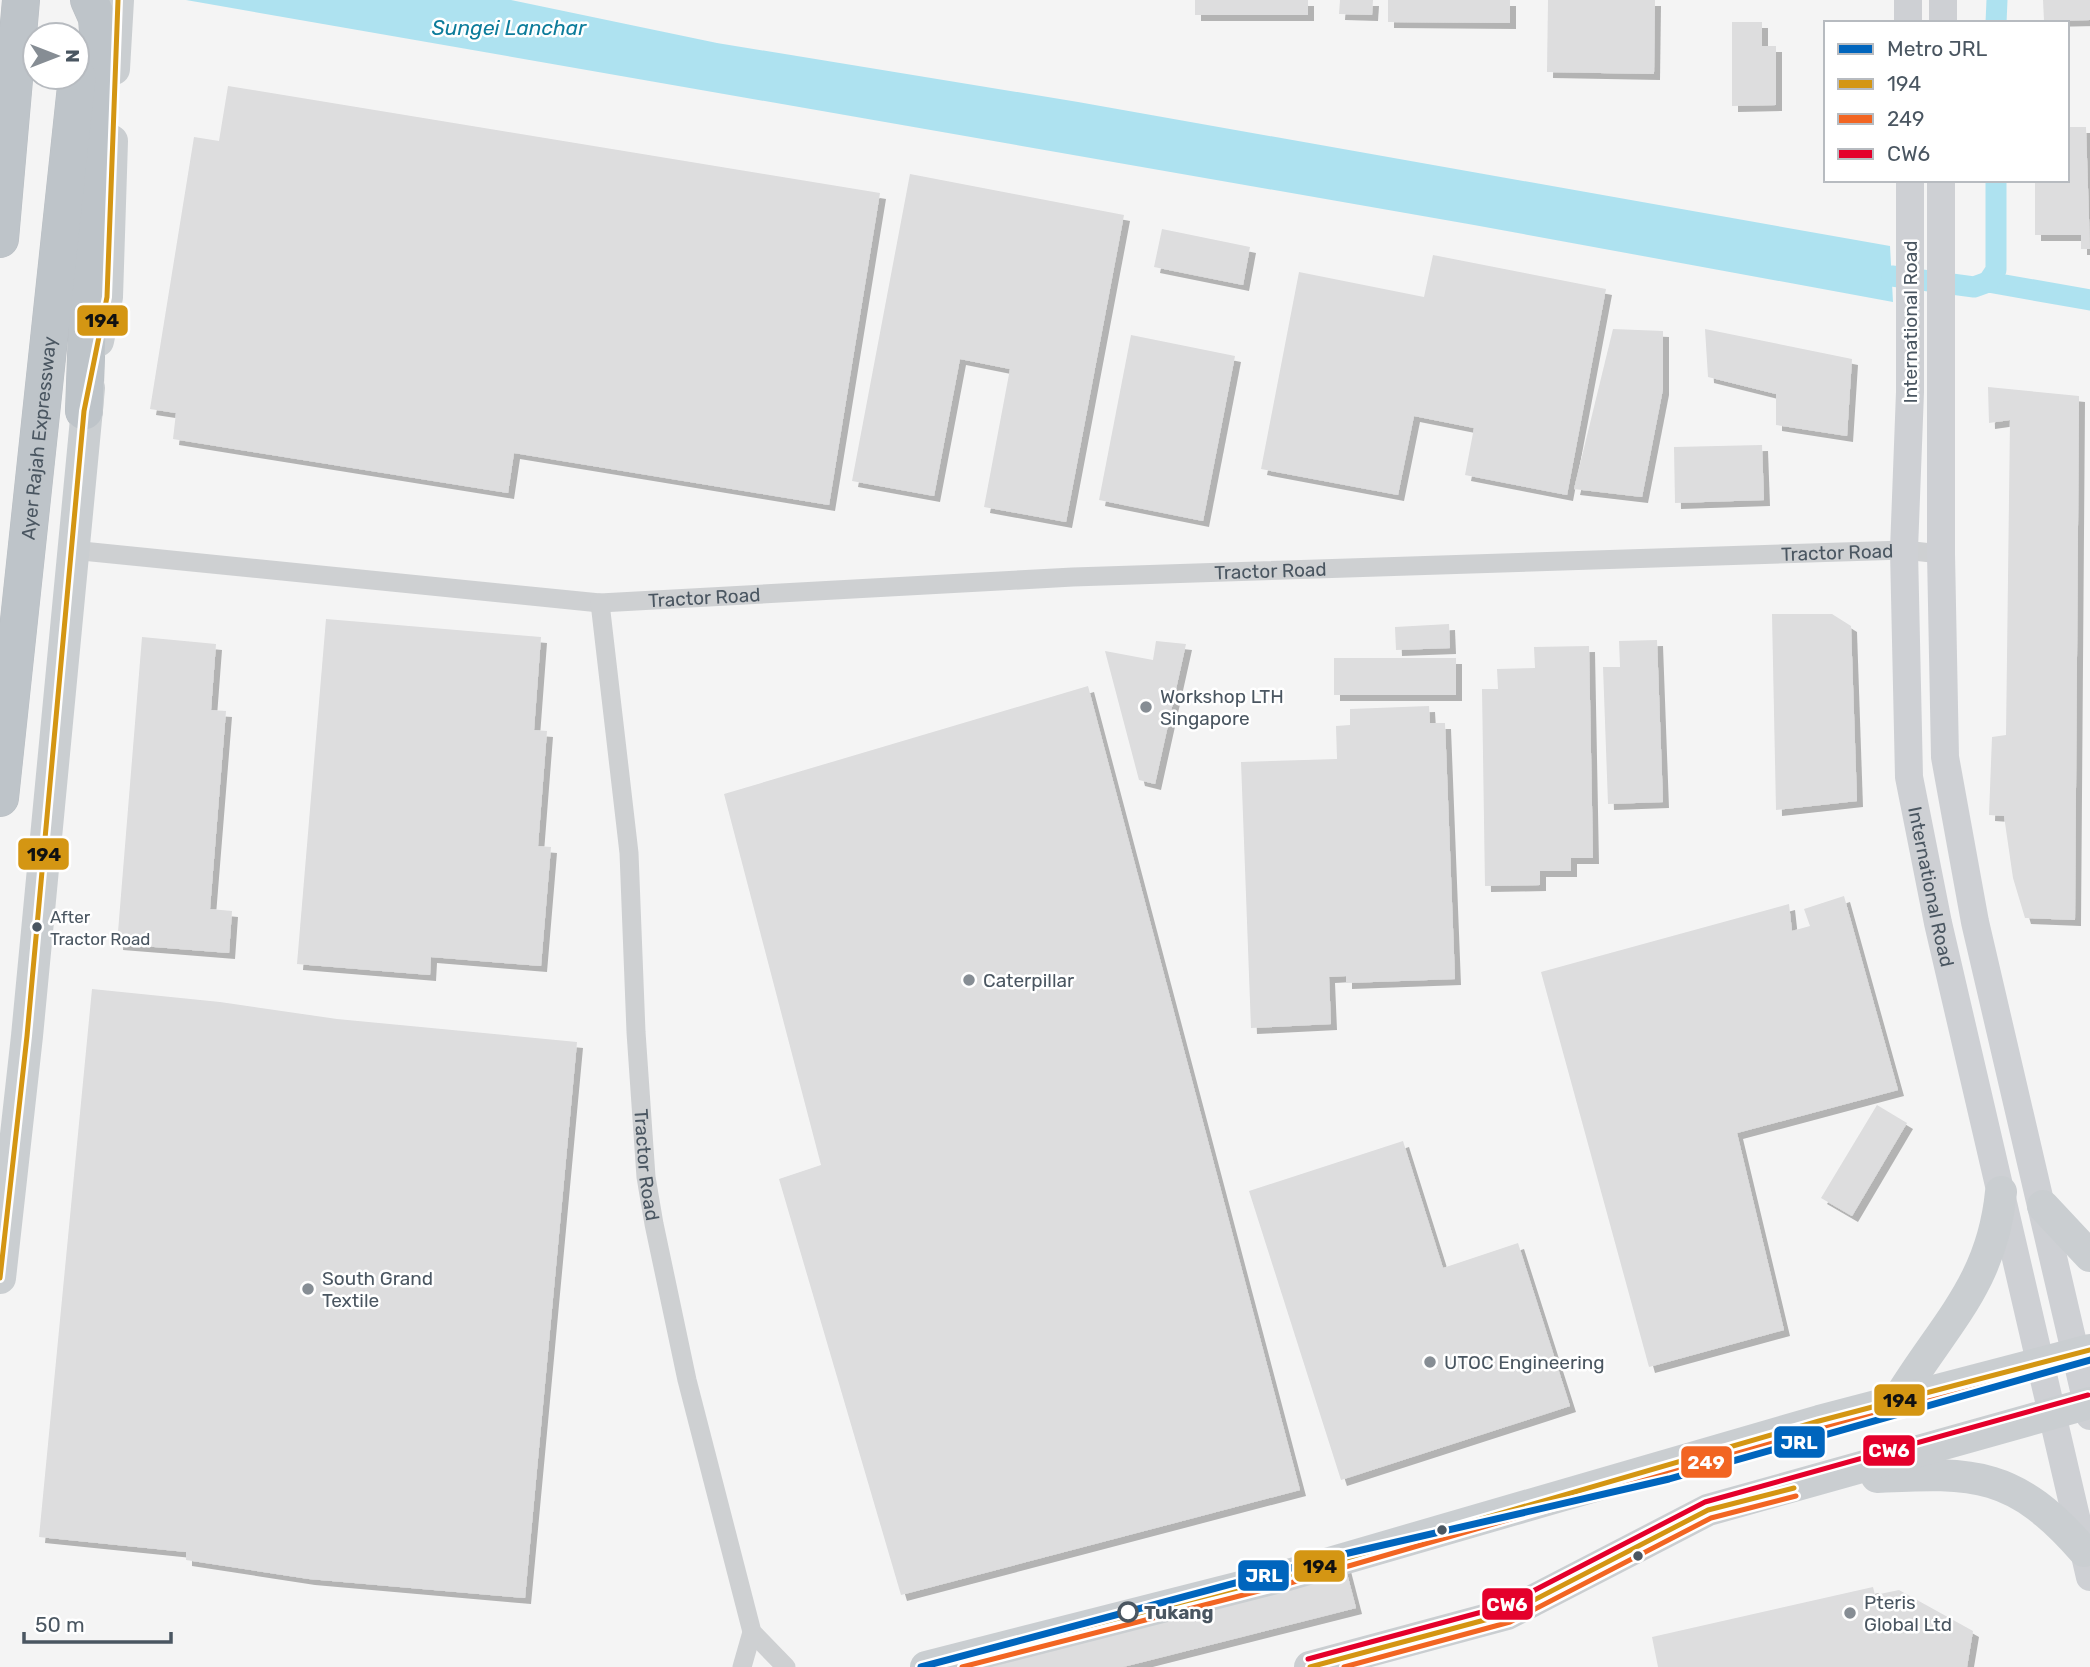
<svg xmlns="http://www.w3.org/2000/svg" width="2090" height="1667" viewBox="0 0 2090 1667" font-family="Rubik,sans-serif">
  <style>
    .water { fill: #aee2f0 }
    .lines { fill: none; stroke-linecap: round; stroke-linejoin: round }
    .canal { stroke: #aee2f0; stroke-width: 21 }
    .building { fill: #ddddde; filter: url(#shadow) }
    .motorway-casing { stroke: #b9bec3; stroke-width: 38 }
    .minor { stroke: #ced0d2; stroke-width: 19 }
    .secondary { stroke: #ced0d4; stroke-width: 28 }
    .primary { stroke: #caced1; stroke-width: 32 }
    .motorway { stroke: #bec4c9; stroke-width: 37 }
    .bus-1-casing { stroke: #fff; stroke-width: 10 }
    .bus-2-casing { stroke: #fff; stroke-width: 10 }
    .bus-3-casing { stroke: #fff; stroke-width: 10 }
    .bus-1 { stroke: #d49613; stroke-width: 5 }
    .bus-2 { stroke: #f26522; stroke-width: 5 }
    .bus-3 { stroke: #e4002b; stroke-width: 5 }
    .metro-1-casing { stroke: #fff; stroke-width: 12 }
    .metro-1 { stroke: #0065bd; stroke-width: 7 }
    .poi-dot { fill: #868d94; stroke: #fff; stroke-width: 2.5 }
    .bus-dot { fill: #4a5661; stroke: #fff; stroke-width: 2.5 }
    .stop-dot { fill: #fff; stroke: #4a5661; stroke-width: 3.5 }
    .labels { text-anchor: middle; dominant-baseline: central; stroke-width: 5; stroke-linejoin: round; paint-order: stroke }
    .bus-label { font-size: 17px; fill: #4a5661; stroke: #fff; text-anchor: start }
    .street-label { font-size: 19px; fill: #4a5661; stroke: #fff }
    .poi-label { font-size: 19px; fill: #4a5661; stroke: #fff; text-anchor: start }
    .stop-label { font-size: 19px; font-weight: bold; fill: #4a5661; stroke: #fff; text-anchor: start }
    .water-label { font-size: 21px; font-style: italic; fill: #0c7c9b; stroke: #fff }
    .line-badge { stroke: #fff; stroke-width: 2.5 }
    .badge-label { font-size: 19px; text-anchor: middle; font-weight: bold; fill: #fff }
    .pale-badge-label { font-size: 19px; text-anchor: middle; font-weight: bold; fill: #111 }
  </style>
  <defs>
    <filter id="shadow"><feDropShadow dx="6" dy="6" stdDeviation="0" flood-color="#0004"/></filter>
  </defs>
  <rect width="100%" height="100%" fill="#f4f4f4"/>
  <!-- water -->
  <polygon class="water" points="186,0 511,0 717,43 1078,102 1890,246 1893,302 1474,225"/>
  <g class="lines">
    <!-- canal -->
    <g class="canal">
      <polyline points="1996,23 1997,0"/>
      <polyline points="1892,276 1974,287 1988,282 2090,300"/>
      <polyline points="1988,282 1996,270 1996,180"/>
    </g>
  </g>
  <!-- building -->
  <g class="building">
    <rect x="1195" y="0" width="113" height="15"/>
    <polygon points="1340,0 1373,0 1372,15 1339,14"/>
    <polygon points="1388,0 1510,0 1510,23 1388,22"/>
    <polygon points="1548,0 1655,0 1654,74 1547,72"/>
    <polygon points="2043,0 2090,0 2090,20 2044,21"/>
    <polygon points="1732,22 1762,22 1762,46 1776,46 1776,105 1732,106"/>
    <polygon points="228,86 880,193 829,505 514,453 508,493 173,439 176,413 150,409 194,137 219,141"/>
    <polygon points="2067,127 2086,127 2090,249 2081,249 2081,235 2035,235 2035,180 2067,180"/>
    <polygon points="910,174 1124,215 1066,522 984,507 1010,369 960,359 934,496 852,481"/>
    <polygon points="1162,229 1250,247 1243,285 1154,267"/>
    <polygon points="1433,255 1606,289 1567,495 1465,475 1474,428 1414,416 1398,495 1261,469 1299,272 1424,297"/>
    <polygon points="1613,329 1663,331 1663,389 1642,497 1574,489"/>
    <polygon points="1705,329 1852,359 1847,436 1776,425 1776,394 1708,377"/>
    <polygon points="1131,335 1235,356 1203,521 1099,500"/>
    <polygon points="1988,387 2079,396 2075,920 2025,918 2013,878 2004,816 1989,815 1992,737 2006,735 2010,420 1989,423"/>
    <polygon points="1762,445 1764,500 1675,503 1674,447"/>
    <polygon points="1772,614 1832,614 1851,626 1857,801 1776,810"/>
    <polygon points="326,619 541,637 534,730 547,731 538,846 551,847 541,966 431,957 430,975 297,964"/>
    <polygon points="1449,624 1450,648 1396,650 1395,627"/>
    <polygon points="142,637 216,644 211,710 226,711 210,909 232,911 229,953 117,944"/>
    <polygon points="1657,640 1663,802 1608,804 1603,667 1620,667 1619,641"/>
    <polygon points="1156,641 1186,644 1155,784 1139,780 1105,651 1153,660"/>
    <polygon points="1589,646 1593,858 1571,858 1571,871 1540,871 1540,885 1485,886 1482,689 1498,689 1497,669 1535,668 1534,647"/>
    <rect x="1334" y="658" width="122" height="37"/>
    <polygon points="1088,686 1300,1490 901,1595 779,1179 821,1165 724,794"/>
    <polygon points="1429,706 1430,723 1445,723 1455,979 1346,983 1346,976 1329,977 1331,1024 1251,1028 1241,762 1337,759 1336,726 1350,725 1350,709"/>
    <polygon points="1844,896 1898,1090 1737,1133 1784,1330 1649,1367 1541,972 1789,904 1792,931 1810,926 1804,909"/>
    <polygon points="92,989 220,1002 337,1019 577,1042 525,1598 309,1579 186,1560 186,1552 39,1537"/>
    <polygon points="1877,1105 1907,1123 1852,1216 1821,1198"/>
    <polygon points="1403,1141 1443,1268 1518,1243 1570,1406 1341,1480 1249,1191"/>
    <polygon points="1343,1558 1356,1608 1123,1667 922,1667"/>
    <polygon points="1873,1587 1875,1595 1899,1590 1973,1631 1967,1667 1658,1667 1652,1637"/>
  </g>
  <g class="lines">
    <defs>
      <g id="motorway">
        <polyline points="0,239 21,0"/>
        <polyline points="84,411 98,32 97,18 89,0"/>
        <path id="s4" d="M0,798L77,77"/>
      </g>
    </defs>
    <!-- motorway casing -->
    <use href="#motorway" class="motorway-casing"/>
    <!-- minor -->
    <g class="minor">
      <path id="s1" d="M72,550L600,603L1073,577L1904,550L1941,554"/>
      <path id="s2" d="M600,603L629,853L636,1032L646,1177L654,1224L687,1380L752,1632L786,1667"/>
      <polyline points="742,1667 752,1632"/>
    </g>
    <!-- secondary -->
    <g class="secondary">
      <polyline points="1908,0 1908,23"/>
      <polyline points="1943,23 1943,0"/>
      <path id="s3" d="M1910,180V392L1904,550L1909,777L1938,923L2090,1577"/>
      <polyline points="1941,180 1941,554 1945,757 1975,922 2090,1416"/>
    </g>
    <!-- primary -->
    <g class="primary">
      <polyline points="114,69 118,0"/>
      <polyline points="98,341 107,297 112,141"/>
      <polyline points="2043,1206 2090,1256"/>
      <polyline points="0,1278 27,1036 89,388"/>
      <path d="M1897,1401C1942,1326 1992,1285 2001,1192"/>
      <path d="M1877,1477C1976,1472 2015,1472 2084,1551"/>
      <polyline points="926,1667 1288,1575 1819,1421 2090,1350"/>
      <polyline points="1310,1667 1507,1614 1708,1510 2090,1403"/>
    </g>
    <!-- motorway -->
    <use href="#motorway" class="motorway"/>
    <defs>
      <g id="bus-1">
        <polyline points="0,1278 27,1036 84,411 107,297 118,0"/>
        <polyline points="926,1667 1288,1575 1819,1421 2090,1350"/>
        <polyline points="1310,1667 1507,1614 1708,1510 1794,1488"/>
      </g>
      <g id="bus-2">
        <polyline points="962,1667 1290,1583 1821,1429 2090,1359"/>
        <polyline points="1344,1667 1510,1622 1711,1518 1796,1496"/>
      </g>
      <polyline id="bus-3" points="1308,1659 1504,1606 1705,1502 2088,1395"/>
    </defs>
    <!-- bus-1 casing -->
    <use href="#bus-1" class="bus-1-casing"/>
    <!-- bus-2 casing -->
    <use href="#bus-2" class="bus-2-casing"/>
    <!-- bus-3 casing -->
    <use href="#bus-3" class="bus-3-casing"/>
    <!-- bus-1 -->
    <use href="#bus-1" class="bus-1"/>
    <!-- bus-2 -->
    <use href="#bus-2" class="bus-2"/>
    <!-- bus-3 -->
    <use href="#bus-3" class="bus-3"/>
    <defs>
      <polyline id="metro-1" points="921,1667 1340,1555 1669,1479 2090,1360"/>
    </defs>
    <!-- metro-1 casing -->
    <use href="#metro-1" class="metro-1-casing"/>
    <!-- metro-1 -->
    <use href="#metro-1" class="metro-1"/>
  </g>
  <!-- markers -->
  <g class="poi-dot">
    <circle cx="1146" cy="707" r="7"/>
    <circle cx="969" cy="980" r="7"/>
    <circle cx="308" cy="1289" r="7"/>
    <circle cx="1430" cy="1362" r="7"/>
    <circle cx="1850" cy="1613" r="7"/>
  </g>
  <g class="bus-dot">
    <circle cx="37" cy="927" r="6"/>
    <circle cx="1442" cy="1530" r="6"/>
    <circle cx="1638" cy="1556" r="6"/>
  </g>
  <circle class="stop-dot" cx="1128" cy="1612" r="9"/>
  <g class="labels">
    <!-- bus labels -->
    <g class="bus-label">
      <text x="50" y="917">After<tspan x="50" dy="22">Tractor Road</tspan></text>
    </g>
    <!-- street labels -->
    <g class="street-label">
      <text transform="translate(1910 322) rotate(-90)">International Road</text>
      <text stroke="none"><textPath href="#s4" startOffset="362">Ayer Rajah Expressway</textPath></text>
      <text stroke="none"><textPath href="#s1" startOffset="1769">Tractor Road</textPath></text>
      <text stroke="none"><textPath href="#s1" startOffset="1202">Tractor Road</textPath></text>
      <text stroke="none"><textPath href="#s1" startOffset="635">Tractor Road</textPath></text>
      <text stroke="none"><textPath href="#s3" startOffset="709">International Road</textPath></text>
      <text stroke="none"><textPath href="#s2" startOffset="564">Tractor Road</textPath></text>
    </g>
    <!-- poi labels -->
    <g class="poi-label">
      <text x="1160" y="696">Workshop LTH<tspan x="1160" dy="22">Singapore</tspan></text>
      <text x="983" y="980">Caterpillar</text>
      <text x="322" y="1278">South Grand<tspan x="322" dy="22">Textile</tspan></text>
      <text x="1444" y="1362">UTOC Engineering</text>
      <text x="1864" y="1602">Pteris<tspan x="1864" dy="22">Global Ltd</tspan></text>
    </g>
    <!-- stop labels -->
    <g class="stop-label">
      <text x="1144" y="1612">Tukang</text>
    </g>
    <!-- water labels -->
    <g class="water-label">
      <text x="509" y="27">Sungei Lanchar</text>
    </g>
  </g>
  <g class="line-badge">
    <rect x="76" y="304" width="53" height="33" rx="7" fill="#d49613"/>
    <rect x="17" y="837" width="53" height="34" rx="7" fill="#d49613"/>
    <rect x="1873" y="1383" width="53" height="34" rx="7" fill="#d49613"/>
    <rect x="1773" y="1425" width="53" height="34" rx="7" fill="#0065bd"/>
    <rect x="1862" y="1434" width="54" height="33" rx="7" fill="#e4002b"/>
    <rect x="1680" y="1445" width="53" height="34" rx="7" fill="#f26522"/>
    <rect x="1293" y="1549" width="53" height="34" rx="7" fill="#d49613"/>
    <rect x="1237" y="1559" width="53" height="33" rx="7" fill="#0065bd"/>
    <rect x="1481" y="1587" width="53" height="34" rx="7" fill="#e4002b"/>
  </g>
  <g class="badge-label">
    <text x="1799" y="1449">JRL</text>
    <text x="1889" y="1457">CW6</text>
    <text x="1706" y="1469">249</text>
    <text x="1264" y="1582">JRL</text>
    <text x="1507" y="1611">CW6</text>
  </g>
  <g class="pale-badge-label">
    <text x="102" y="327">194</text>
    <text x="44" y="861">194</text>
    <text x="1900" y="1407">194</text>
    <text x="1320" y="1573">194</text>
  </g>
  <!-- legend -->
  <rect x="1824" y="21" width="245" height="161" fill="#ffffff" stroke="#b7bbc0" stroke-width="2"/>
  <rect x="1838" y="44" width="35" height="10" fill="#0065bd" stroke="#b7bbc0" stroke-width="2"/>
  <text x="1887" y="56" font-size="21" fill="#4a5661">Metro JRL</text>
  <rect x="1838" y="79" width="35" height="10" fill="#d49613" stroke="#b7bbc0" stroke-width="2"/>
  <text x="1887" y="91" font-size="21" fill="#4a5661">194</text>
  <rect x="1838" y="114" width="35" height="10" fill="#f26522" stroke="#b7bbc0" stroke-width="2"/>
  <text x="1887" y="126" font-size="21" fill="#4a5661">249</text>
  <rect x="1838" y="149" width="35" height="10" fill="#e4002b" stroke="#b7bbc0" stroke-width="2"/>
  <text x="1887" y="161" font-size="21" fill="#4a5661">CW6</text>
  <!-- north arrow -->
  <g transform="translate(56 56) rotate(90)"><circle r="33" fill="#ffffff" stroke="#b7bbc0" stroke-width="2"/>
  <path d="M0-5L12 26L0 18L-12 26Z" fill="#868d94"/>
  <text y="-10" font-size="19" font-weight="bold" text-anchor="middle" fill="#4a5661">N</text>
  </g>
  <!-- scale -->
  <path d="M24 1632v10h147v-10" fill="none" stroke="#4a5661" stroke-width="3.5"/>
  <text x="35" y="1632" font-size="21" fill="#4a5661" stroke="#ffffff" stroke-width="5" paint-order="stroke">50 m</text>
</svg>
